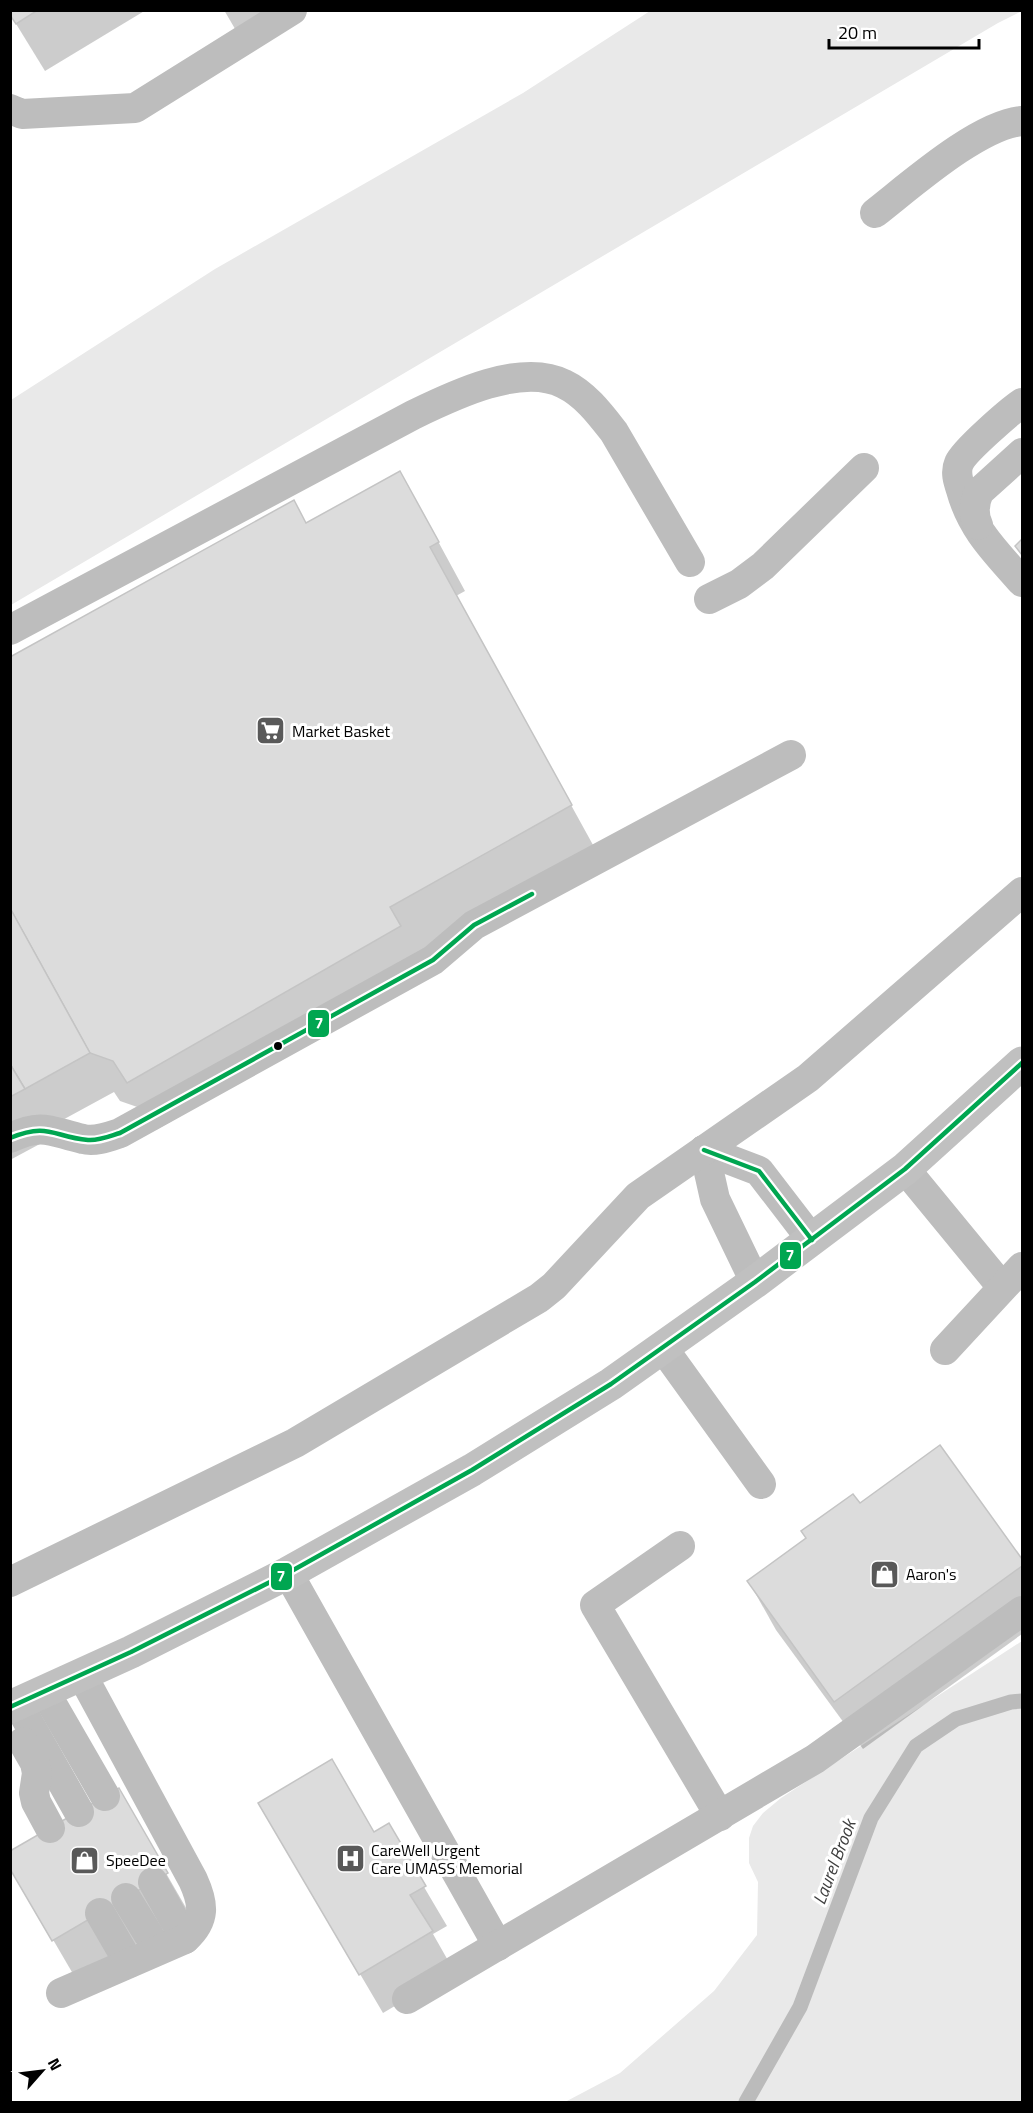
<svg xmlns="http://www.w3.org/2000/svg" width="1033" height="2113" viewBox="0 0 1033 2113" font-family="'Titillium Web',sans-serif">
  <style>
    .green { fill: #e9e9e9 }
    .shadow { fill: #0003 }
    .lines { fill: none; stroke-linecap: round; stroke-linejoin: round }
    .stream { stroke: #bbb; stroke-width: 15 }
    .building { fill: #dcdcdc; stroke: #c4c4c4; stroke-width: 1.5 }
    .service { stroke: #bdbdbd; stroke-width: 30 }
    .secondary { stroke: #c0c0c0; stroke-width: 33 }
    .bus-1-casing { stroke: #fff; stroke-width: 9 }
    .bus-1 { stroke: #00a651; stroke-width: 4.5 }
    .bus-dot { fill: #000; stroke: #fff; stroke-width: 2 }
    .labels { text-anchor: middle; dominant-baseline: central; stroke-width: 6; stroke-linejoin: round; paint-order: stroke }
    .poi-label { font-size: 16px; fill: #000; stroke: #fff; text-anchor: start }
    .water-label { font-size: 18px; font-style: italic; fill: #3f3f3f; stroke: #fff }
    .line-badge { stroke: #fff; stroke-width: 2 }
    .badge-label { font-size: 16px; text-anchor: middle; font-weight: bold; fill: #fff }
  </style>
  <rect width="100%" height="100%" fill="#fff"/>
  <!-- green -->
  <g class="green">
    <polygon points="650,11 1022,11 998,23 11,605 11,400 215,269 523,93"/>
    <polygon points="1022,1641 1022,2102 565,2102 620,2073 714,1991 757,1935 758,1882 749,1863 749,1838 753,1826 763,1813 781,1798"/>
  </g>
  <!-- shadow -->
  <g class="shadow">
    <polygon points="10,10 146,10 45,71 10,14"/>
    <polygon points="224,10 278,10 238,34"/>
    <polygon points="427,521 465,591 456,596 598,854 428,975 156,1130 143,1109 120,1101 114,1092 46,1129 51,1138 10,1160 10,659 306,525"/>
    <polygon points="940,1447 1022,1561 1022,1634 863,1749 776,1630 749,1582"/>
    <polygon points="118,1790 189,1913 76,1979 10,1866"/>
    <polygon points="260,1804 374,1834 424,1887 447,1926 433,1934 454,1971 383,2013"/>
  </g>
  <g class="lines">
    <!-- stream -->
    <polyline class="stream" points="746,2102 800,2007 871,1818 916,1746 956,1719 1011,1702 1022,1701"/>
  </g>
  <!-- building -->
  <g class="building">
    <polygon points="10,10 38,10 16,24 10,15"/>
    <polygon points="400,471 439,542 430,547 572,805 390,907 401,926 127,1083 113,1061 90,1053 10,908 10,657 294,500 306,523"/>
    <polygon points="1022,539 1022,555 1015,546"/>
    <polygon points="10,908 90,1053 25,1089 10,1064"/>
    <polygon points="10,1064 25,1089 10,1097"/>
    <polygon points="940,1445 1022,1559 1022,1566 834,1702 747,1581 806,1538 801,1531 853,1494 860,1503"/>
    <polygon points="332,1759 374,1832 389,1823 426,1886 410,1895 433,1931 359,1975 258,1803"/>
    <polygon points="119,1788 168,1873 52,1941 10,1869 10,1851"/>
  </g>
  <g class="lines">
    <!-- service -->
    <g class="service">
      <polyline points="10,109 22,114 135,108 292,10"/>
      <path d="M875,213C911,185 978,125 1022,121"/>
      <path d="M1022,403C1010,411 964,451 959,463C955,472 958,481 961,490C972,530 996,552 1022,582"/>
      <path d="M978,525C973,514 974,503 979,492L1022,453"/>
      <polyline points="709,599 739,584 763,566 864,468"/>
      <path d="M10,630L413,415C452,396 521,362 564,384C585,394 600,414 614,432L690,562"/>
      <path d="M10,1138C44,1122 51,1132 83,1139C95,1142 108,1137 120,1133L433,960L474,925L791,755"/>
      <polyline points="704,1150 759,1171 812,1240"/>
      <polyline points="704,1150 715,1199 755,1282"/>
      <polyline points="905,1169 1002,1287"/>
      <polyline points="663,1348 761,1484"/>
      <polyline points="945,1350 1022,1267"/>
      <polyline points="680,1546 595,1605 720,1816"/>
      <polyline points="288,1573 498,1946"/>
      <polyline points="10,1582 295,1443 539,1298 554,1286 638,1196 808,1078 1022,892"/>
      <polyline points="45,1692 105,1796"/>
      <polyline points="18,1704 79,1812"/>
      <polyline points="23,1742 35,1763 37,1773 34,1793 36,1802 50,1828"/>
      <polyline points="153,1882 185,1939"/>
      <polyline points="126,1898 158,1950"/>
      <polyline points="100,1913 129,1963"/>
      <path d="M61,1993L185,1939C206,1920 204,1904 193,1880L82,1675"/>
      <polyline points="407,1999 815,1759 1022,1611"/>
    </g>
    <!-- secondary -->
    <polyline class="secondary" points="10,1707 131,1652 288,1573 472,1470 611,1384 755,1282 905,1169 1022,1063"/>
    <defs>
      <g id="bus-1">
        <path d="M10,1138C49,1122 53,1137 88,1140C99,1141 110,1136 120,1133L433,960L474,925L532,894"/>
        <polyline points="704,1150 759,1171 812,1240"/>
        <polyline points="10,1707 131,1652 288,1573 472,1470 611,1384 755,1282 905,1169 1022,1063"/>
      </g>
    </defs>
    <!-- bus-1 casing -->
    <use href="#bus-1" class="bus-1-casing"/>
    <!-- bus-1 -->
    <use href="#bus-1" class="bus-1"/>
  </g>
  <!-- icons -->
  <defs>
    <symbol id="supermarket-square" viewBox="-11 -11 22 22"><rect x="-9" y="-9" width="18" height="18" rx="4" fill="#595959" stroke="#fff"/><path d="M-6-5.5h2.5l.6 2H6L4.5 2H-2.5L-4.4-4H-6ZM-1.5 3.2a1.3 1.3 0 1 0 .1 0ZM3 3.2a1.3 1.3 0 1 0 .1 0Z" fill="#fff"/></symbol>
    <symbol id="shop-square" viewBox="-11 -11 22 22"><rect x="-9" y="-9" width="18" height="18" rx="4" fill="#595959" stroke="#fff"/><path d="M-5-2.5h2.3a2.7 3.5 0 0 1 5.4 0H5L5.5 6h-11ZM-1.5-2.5h3a1.5 2.3 0 0 0-3 0Z" fill="#fff"/></symbol>
    <symbol id="hospital-square" viewBox="-11 -11 22 22"><rect x="-9" y="-9" width="18" height="18" rx="4" fill="#595959" stroke="#fff"/><path d="M-5-5h3v3.5h4V-5h3V5h-3V1.5h-4V5h-3Z" fill="#fff"/></symbol>
  </defs>
  <g fill-rule="evenodd">
    <use href="#supermarket-square" x="254" y="714" width="33" height="33"/>
    <use href="#shop-square" x="868" y="1558" width="33" height="33"/>
    <use href="#hospital-square" x="334" y="1842" width="33" height="33"/>
    <use href="#shop-square" x="68" y="1844" width="33" height="33"/>
  </g>
  <!-- markers -->
  <circle class="bus-dot" cx="278" cy="1046" r="5"/>
  <g class="labels">
    <!-- poi labels -->
    <g class="poi-label">
      <text x="292" y="731">Market Basket</text>
      <text x="906" y="1574">Aaron's</text>
      <text x="371" y="1850">CareWell Urgent<tspan x="371" dy="18">Care UMASS Memorial</tspan></text>
      <text x="106" y="1860">SpeeDee</text>
    </g>
    <!-- water labels -->
    <g class="water-label">
      <text transform="translate(834 1862) rotate(-69)">Laurel Brook</text>
    </g>
  </g>
  <g class="line-badge">
    <rect x="307" y="1009" width="23" height="29" rx="6" fill="#00a651"/>
    <rect x="779" y="1241" width="23" height="29" rx="6" fill="#00a651"/>
    <rect x="270" y="1562" width="23" height="29" rx="6" fill="#00a651"/>
  </g>
  <g class="badge-label">
    <text x="319" y="1029">7</text>
    <text x="790" y="1261">7</text>
    <text x="281" y="1582">7</text>
  </g>
  <!-- border -->
  <rect width="1033" height="2113" fill="none" stroke="#000000" stroke-width="24"/>
  <!-- north arrow -->
  <g transform="translate(42 2071) rotate(62)" stroke="#ffffff" stroke-width="4.5" paint-order="stroke">
  <path d="M0-4.5L10 22L0 15L-10 22Z" fill="#000000"/>
  <text y="-9" font-size="16" font-weight="bold" text-anchor="middle" fill="#000000">N</text>
  </g>
  <!-- scale -->
  <path d="M829 39v9h150v-9" fill="none" stroke="#000000" stroke-width="3"/>
  <text x="838" y="39" font-size="18" fill="#000000" stroke="#ffffff" stroke-width="4.5" paint-order="stroke">20 m</text>
</svg>
